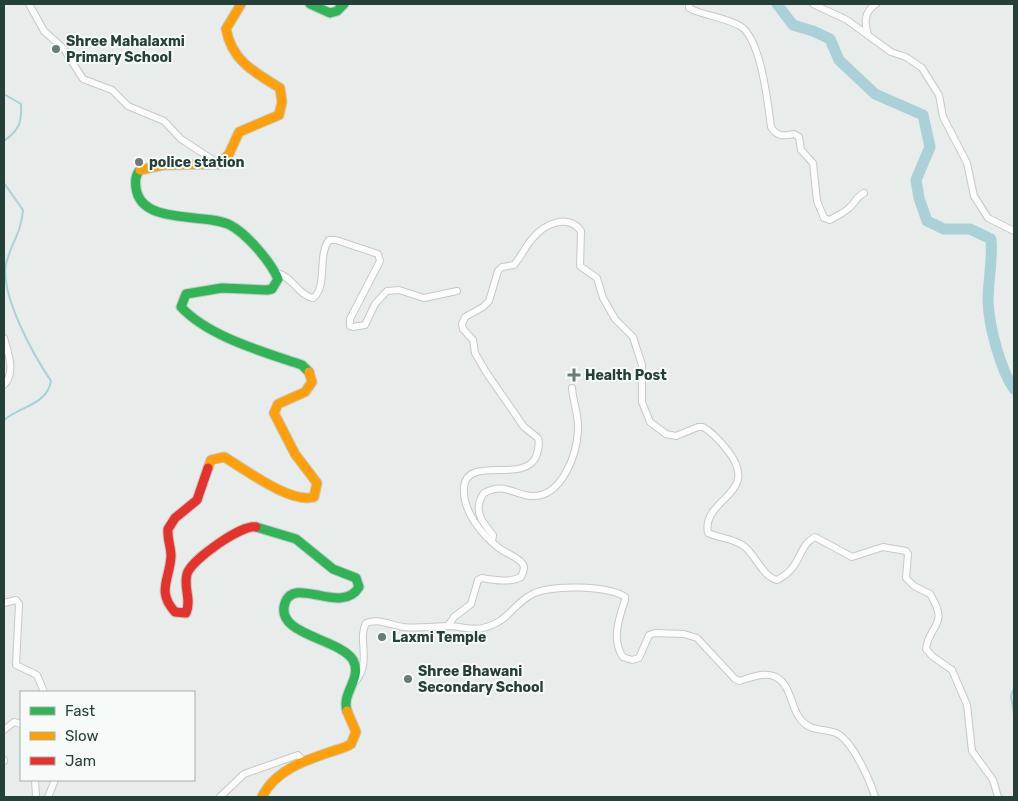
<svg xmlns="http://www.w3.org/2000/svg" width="1018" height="801" viewBox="0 0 1018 801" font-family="Rubik,sans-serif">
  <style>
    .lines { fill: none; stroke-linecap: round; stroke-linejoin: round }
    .stream { stroke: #aad1d8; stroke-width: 2 }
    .river { stroke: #aad1d8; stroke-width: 11 }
    .street-casing { stroke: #c5c9c7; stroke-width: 8 }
    .fast-casing { stroke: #c3cac7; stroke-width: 11 }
    .slow-casing { stroke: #c3cac7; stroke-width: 11 }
    .jam-casing { stroke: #c3cac7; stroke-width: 11 }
    .street { stroke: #fcfcfc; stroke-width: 6 }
    .fast { stroke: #30b455; stroke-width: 9 }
    .slow { stroke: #ff9f0a; stroke-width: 9 }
    .jam { stroke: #e5322d; stroke-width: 9 }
    .poi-dot { fill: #697c77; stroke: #f6faf9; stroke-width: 2 }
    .labels { text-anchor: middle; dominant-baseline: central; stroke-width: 4; stroke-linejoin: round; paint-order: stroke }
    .poi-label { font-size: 14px; font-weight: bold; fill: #254039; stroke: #f6faf9; text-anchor: start }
  </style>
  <rect width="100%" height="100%" fill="#e8ecea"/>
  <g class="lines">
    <!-- stream -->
    <g class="stream">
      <path d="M4,94L21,104C22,123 19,130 4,141"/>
      <path d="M4,183L23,210C21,234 11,243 6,264C0,295 34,356 51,381C47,405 20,406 4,420"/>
      <polyline points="1014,688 1011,696 1014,714"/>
    </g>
    <!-- river -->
    <path class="river" d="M777,4L793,25L813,31L830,39L839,60L875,94L923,115L930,147L916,180L919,198L927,221L944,229H970L991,239C993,260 988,280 988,301C989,326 1000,369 1014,389"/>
    <defs>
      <g id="street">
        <polyline points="29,4 44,31 64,49 83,79 112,90 128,106 164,121 181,139 219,164"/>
        <path d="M689,4V8L693,10C708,16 726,18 740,26C761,38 768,104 771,127C777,137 784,136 794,134L799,137L801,150L813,163L817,201L824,218L830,220C836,216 844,213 849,208C855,203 856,197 864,193"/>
        <polyline points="813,4 847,20 891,52 906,57 922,68 939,95 943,117 967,163 974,196 988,218 1014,231"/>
        <path d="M868,35C864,22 864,12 876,4"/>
        <path d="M277,273C293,277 298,295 313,298C328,287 317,256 329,240H336L378,254L380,261L350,319V326L353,327L365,325L375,304L387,291L399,290L424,298L457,291"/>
        <path d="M4,338C8,352 16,373 4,385"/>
        <path d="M492,542L493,535C482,522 472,510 484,493C505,482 511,494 531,496C562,498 577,454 578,430C579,416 573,402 572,388"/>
        <polyline points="4,603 16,600 19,604 16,665 37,675 44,692"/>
        <path d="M448,626L454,617L471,604L478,580L482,578C494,580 510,583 521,577C523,573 526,567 522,563C517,557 506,553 499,548C482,535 462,511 464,487C467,455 523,484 536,457C538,451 540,445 538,438L524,427L486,372L475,353L473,340L463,329L462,324L465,317L483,307L489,301L498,271L502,267L514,265C521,257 525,247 532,239C544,224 568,213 581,231L580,266L597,278L603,298L615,319L633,337L642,365V402L650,422L666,434L676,436L698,427H703C712,432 721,442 728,451C762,495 701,498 708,533C721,539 734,538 745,547C756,556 763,577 777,580C803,567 797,546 815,537L852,557L883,547L906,551L908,554L906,578L914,586L930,594C950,626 929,624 926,649L932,656L952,670L967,705L972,751L993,780L998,797"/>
        <path d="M356,681C372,660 357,640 366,623C379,618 390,625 403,627C419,629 434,626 449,626C460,626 472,631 483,628C509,621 510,608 529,596C547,584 608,585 625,597V600C619,618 611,640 623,657L632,660L639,658L649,635L655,633L684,634L697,638L735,679L739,681C750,678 765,671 776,677C792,686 790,707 801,720C811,732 823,728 836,733C852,740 870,780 875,797"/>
        <polyline points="4,730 14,722 21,724"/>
        <polyline points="4,760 4,761"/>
        <polyline points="35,780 36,797"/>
        <polyline points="48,797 55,780"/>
        <polyline points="220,797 244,774 298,755 304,761"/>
      </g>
      <g id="fast">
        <polyline points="310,4 330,13 337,11 344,4"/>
        <path d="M140,170C135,175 135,181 136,188C141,226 205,212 230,225C246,233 271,262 278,279L272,289L267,290L222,288L186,294L181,307C209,337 264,352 302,365L309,372"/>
        <path d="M256,527L296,539L333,569L356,578L359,587C342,616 294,575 285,603C274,635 339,638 353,660C363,678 341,693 347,711"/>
      </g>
      <g id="slow">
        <path d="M140,170L164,165L219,164L229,154L239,132L279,115L282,102L280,88C254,72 232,61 226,29L241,4"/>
        <path d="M208,468L211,460L224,457C245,469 290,504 314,497L317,483L295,454L274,413L278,404L305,392L312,382L309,372"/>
        <path d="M262,797C275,770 306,760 333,751C339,749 345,748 351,744L356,732L347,711"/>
      </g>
      <path id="jam" d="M208,468L197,500L175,518L168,529C167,538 171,547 171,556C170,579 156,591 175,612L186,613C192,599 183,588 187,574C191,560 242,524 256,527"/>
    </defs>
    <!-- street casing -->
    <use href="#street" class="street-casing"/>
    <!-- fast casing -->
    <use href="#fast" class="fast-casing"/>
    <!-- slow casing -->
    <use href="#slow" class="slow-casing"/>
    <!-- jam casing -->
    <use href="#jam" class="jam-casing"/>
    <!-- street -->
    <use href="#street" class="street"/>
    <!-- fast -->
    <use href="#fast" class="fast"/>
    <!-- slow -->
    <use href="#slow" class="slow"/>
    <!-- jam -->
    <use href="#jam" class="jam"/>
  </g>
  <!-- markers -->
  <g class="poi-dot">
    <circle cx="56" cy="49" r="5"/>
    <circle cx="139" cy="162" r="5"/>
    <path d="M571.5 367.5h5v5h5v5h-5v5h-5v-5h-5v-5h5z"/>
    <circle cx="382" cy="637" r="5"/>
    <circle cx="408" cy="679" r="5"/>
  </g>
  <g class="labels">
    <!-- poi labels -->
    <g class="poi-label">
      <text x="66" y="41">Shree Mahalaxmi<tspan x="66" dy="16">Primary School</tspan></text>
      <text x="149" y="162">police station</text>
      <text x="585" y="375">Health Post</text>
      <text x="392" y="637">Laxmi Temple</text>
      <text x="418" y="671">Shree Bhawani<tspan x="418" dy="16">Secondary School</tspan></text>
    </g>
  </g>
  <!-- border -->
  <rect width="1018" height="801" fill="none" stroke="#254039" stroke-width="10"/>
  <!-- legend -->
  <rect x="20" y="691" width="175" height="90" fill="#f6faf9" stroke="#a2b0ac"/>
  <rect x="30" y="707" width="25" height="8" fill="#30b455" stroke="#a2b0ac"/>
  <text x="65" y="716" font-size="15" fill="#254039">Fast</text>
  <rect x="30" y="732" width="25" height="8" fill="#ff9f0a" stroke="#a2b0ac"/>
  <text x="65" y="741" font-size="15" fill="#254039">Slow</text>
  <rect x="30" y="757" width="25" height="8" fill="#e5322d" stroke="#a2b0ac"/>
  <text x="65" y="766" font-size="15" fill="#254039">Jam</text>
</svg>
